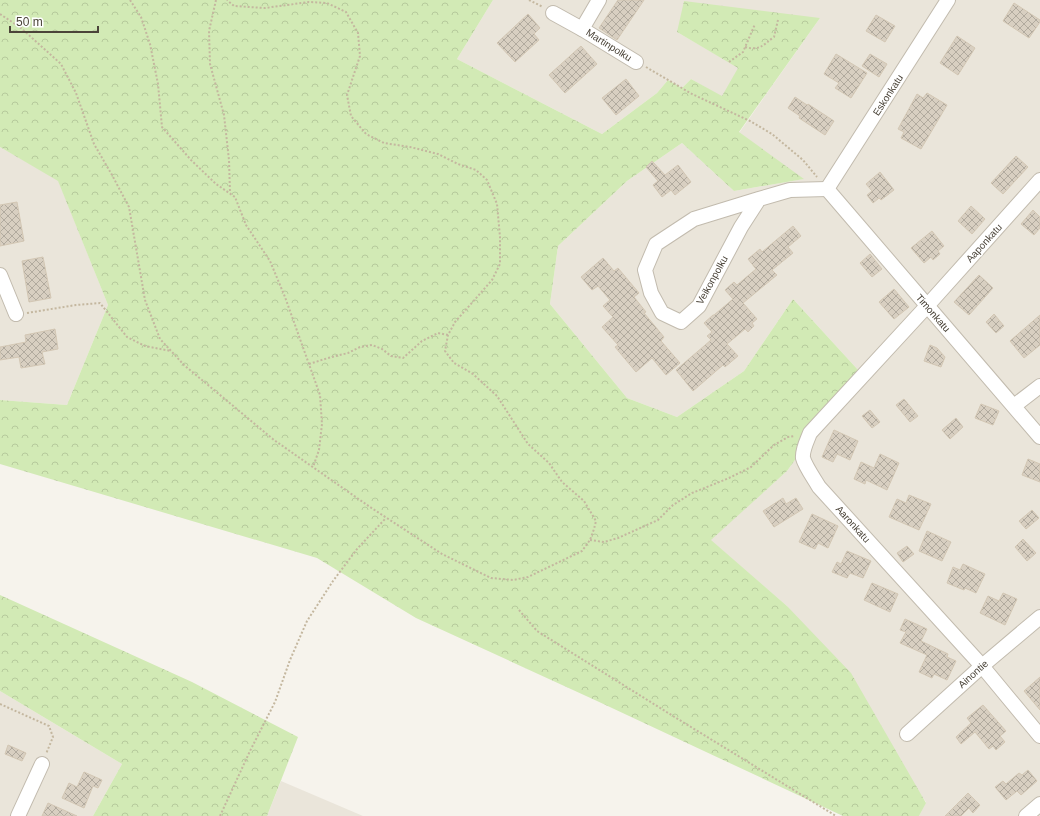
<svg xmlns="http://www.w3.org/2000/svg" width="1040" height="816" viewBox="0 0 1040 816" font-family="Helvetica,sans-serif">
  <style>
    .residential { fill: #eae5da }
    .forest { fill: url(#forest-crowns) }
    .building { fill: url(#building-cross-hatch); stroke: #d3c7b4 }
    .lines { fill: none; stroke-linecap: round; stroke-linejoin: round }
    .street-casing { stroke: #c2bbae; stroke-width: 16 }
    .path { stroke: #c4b79f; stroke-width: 2; stroke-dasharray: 2 2; stroke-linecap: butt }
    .street { stroke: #fff; stroke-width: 14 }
    .labels { text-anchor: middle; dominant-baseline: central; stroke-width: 3; stroke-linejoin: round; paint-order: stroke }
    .street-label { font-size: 10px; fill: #4b4439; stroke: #fff }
  </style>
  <defs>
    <pattern id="forest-crowns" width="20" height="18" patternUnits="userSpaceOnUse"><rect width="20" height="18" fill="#d2eab5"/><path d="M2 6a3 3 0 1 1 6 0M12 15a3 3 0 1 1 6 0" fill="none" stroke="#b6ca9c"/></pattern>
    <pattern id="building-cross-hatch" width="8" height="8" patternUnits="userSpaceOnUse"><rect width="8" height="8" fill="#d8cfc1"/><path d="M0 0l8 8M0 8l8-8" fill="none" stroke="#b1aa9e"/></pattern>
  </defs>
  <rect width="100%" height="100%" fill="#f6f3ec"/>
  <!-- residential -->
  <g class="residential">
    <polygon points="493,0 1040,0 1040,816 919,816 926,802 787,606 710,540 787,471 859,371 793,299 744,371 677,417 627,398 550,304 558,246 627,181 682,143 734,191 803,179 739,133 820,18 677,32 739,68 722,97 691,79 682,88 668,80 657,93 602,134 457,59"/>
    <polygon points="0,147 58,180 108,305 67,405 0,400"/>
    <polygon points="0,691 122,764 93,816 0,816"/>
    <polygon points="281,781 363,816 267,816"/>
  </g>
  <!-- forest -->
  <g class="forest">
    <polygon points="0,0 493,0 457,59 602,134 657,93 668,80 682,88 691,79 722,96 738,68 677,32 684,1 820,18 739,132 804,179 734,191 682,143 627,181 558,246 550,304 627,398 677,417 744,371 793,299 859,371 787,471 711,540 787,606 851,673 926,803 919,816 843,816 597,701 416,618 317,558 0,464 0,400 67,405 108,305 58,181 0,147"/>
    <polygon points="0,595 192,682 298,737 267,816 93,816 122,764 0,691"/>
  </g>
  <!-- building -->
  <g class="building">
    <polygon points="618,0 644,0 617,40 599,28"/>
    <polygon points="1014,3 1040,20 1040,22 1029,38 1003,21"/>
    <polygon points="528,14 540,28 534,34 539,40 515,62 497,43"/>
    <polygon points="876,15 895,26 885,42 866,31"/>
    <polygon points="957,36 975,48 958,75 940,63"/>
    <polygon points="581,46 597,64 565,93 549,75"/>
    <polygon points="836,54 867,73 851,98 835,88 839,83 824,74"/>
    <polygon points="870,54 887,64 879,77 862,66"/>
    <polygon points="626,79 639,96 616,115 602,98"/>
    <polygon points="927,93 947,105 921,149 901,138 904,132 898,129 917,94 923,98"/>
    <polygon points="795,97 807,105 808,104 834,121 825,135 799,118 800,116 788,108"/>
    <polygon points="1016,156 1028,167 1003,194 991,183"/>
    <polygon points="652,161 665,175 678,165 691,182 675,195 671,190 662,197 653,185 658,181 646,167"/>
    <polygon points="880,172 894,190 881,200 879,198 873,203 867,195 872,191 866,184"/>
    <polygon points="17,202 24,241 0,246 0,205"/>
    <polygon points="971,206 985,219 972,234 958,221"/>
    <polygon points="1033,210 1040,217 1040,228 1034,235 1021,224"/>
    <polygon points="793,226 801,236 788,247 793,253 772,270 777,275 743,303 757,319 752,323 754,326 748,332 745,329 727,344 738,356 725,367 723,365 693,391 676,370 711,340 707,336 712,332 704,323 713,315 714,315 733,299 725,290 734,282 737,285 756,269 748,259 760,249 762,252"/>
    <polygon points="932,231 944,246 938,251 940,254 933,260 931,257 924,263 911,248"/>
    <polygon points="870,254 882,269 872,277 860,263"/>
    <polygon points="43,257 51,298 29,302 22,261"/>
    <polygon points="603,258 614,271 618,268 639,293 634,297 646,312 644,313 664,337 661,341 680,363 666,375 652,358 636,372 615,347 618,345 602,327 613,317 603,306 610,300 598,286 592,290 581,277"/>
    <polygon points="979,275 993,288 969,315 954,302"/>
    <polygon points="894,289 909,307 894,319 879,302"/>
    <polygon points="994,314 1004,326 996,333 986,322"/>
    <polygon points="1040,315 1040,345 1024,358 1010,341"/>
    <polygon points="55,329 58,349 42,352 45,364 21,368 19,357 0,360 0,347 26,342 25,335"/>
    <polygon points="930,345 937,348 945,357 941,367 924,361"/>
    <polygon points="904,399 918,416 910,422 896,405"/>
    <polygon points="981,404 999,411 993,425 975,418"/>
    <polygon points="870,410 880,422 872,428 862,416"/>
    <polygon points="956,418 963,427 950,439 942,430"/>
    <polygon points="834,430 858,441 850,460 837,454 833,462 822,457"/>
    <polygon points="880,454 899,463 887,490 866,480 865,484 854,479 861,462 874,468"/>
    <polygon points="1028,459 1040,464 1040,482 1022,475"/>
    <polygon points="909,495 931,504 919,530 889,517 897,499 906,503"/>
    <polygon points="783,498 786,504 796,498 803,509 774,527 763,511"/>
    <polygon points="1032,510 1039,518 1026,529 1019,521"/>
    <polygon points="812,514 838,526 828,548 818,543 815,549 799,542"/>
    <polygon points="927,531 951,542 942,561 919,551"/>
    <polygon points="1023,539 1036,553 1027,561 1015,547"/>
    <polygon points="907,546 914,554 903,562 897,553"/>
    <polygon points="847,551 871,561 863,578 850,573 847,578 832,572 837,562 841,564"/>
    <polygon points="963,564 985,574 976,593 965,588 964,590 947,583 953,567 960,570"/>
    <polygon points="872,583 898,594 890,612 864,600"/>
    <polygon points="1003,593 1017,599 1005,625 980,613 988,596 999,601"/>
    <polygon points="905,619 927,629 921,641 948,654 947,657 956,661 947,680 934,674 932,678 919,672 927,655 900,643 906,632 900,630"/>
    <polygon points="1040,677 1040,710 1024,691"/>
    <polygon points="983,705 1006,731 1000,736 1005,742 996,750 993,746 989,749 975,732 961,744 956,737 971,723 967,718"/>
    <polygon points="8,745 26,753 22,761 5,754"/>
    <polygon points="1028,770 1037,781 1021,795 1017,791 1006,800 995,787 1003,781 1006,784 1019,773 1022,775"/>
    <polygon points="84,772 102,780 98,788 93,786 84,808 62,798 69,783 77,787"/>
    <polygon points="968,793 980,805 973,813 969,808 961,816 945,816"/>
    <polygon points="48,803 77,816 42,816"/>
  </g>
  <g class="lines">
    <defs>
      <g id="street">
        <polyline points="553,13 582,29 636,62"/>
        <polyline points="582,29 599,0"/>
        <path d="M1040,180L927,306L810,433C807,441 802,450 803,458C805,466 815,480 819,487L982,666L1040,736"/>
        <polyline points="827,189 1040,437"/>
        <polyline points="827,189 948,0"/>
        <polyline points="759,199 694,219 656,244 645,270 651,293 662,313 681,322 699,306 741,227 759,199 790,190 827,189"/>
        <polyline points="0,275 16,314"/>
        <polyline points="1014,406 1040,386"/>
        <polyline points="907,734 982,666 1040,617"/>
        <polyline points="18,816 42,764"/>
        <polyline points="1026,816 1040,804"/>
      </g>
    </defs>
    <!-- street casing -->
    <use href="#street" class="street-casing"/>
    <!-- path -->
    <g class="path">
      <polyline points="130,0 141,17 150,44 158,84 162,127 191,160 216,184 235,197 246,225 270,261 285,297 320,395 322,424 319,450 313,467"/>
      <polyline points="216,0 209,31 210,64 224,115 229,160 230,193"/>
      <polyline points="529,0 543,7"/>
      <polyline points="0,14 21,28 61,64 76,93 94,144 112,175 129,207 145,300 160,339 184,365 274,440 370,507 442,554 491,578 513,580 528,577 582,551 590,540 594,529 596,521 584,501 562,482 549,463 528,444 497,396 473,374 454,363 445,351 448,335 455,322 492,280 500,264 500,237 497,204 487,180 476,170 458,164 438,154 410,147 384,143 366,134 351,116 347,95 360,56 358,33 346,12 327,3 309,2 265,8 234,6 227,0"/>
      <path d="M745,47C760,51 763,45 774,37L778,20"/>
      <polyline points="729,62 743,52 755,24"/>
      <polyline points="646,67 692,94 750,121 772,134 803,160 817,177"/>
      <polyline points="27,313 76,305 100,303 127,337 145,346 171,351"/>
      <polyline points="309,364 328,358 348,353 360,347 372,345 382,349 391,356 403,358 422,341 438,333 448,335"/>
      <polyline points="590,540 604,542 618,538 658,520 673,505 692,493 729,478 751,467 774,445 788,437 795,436"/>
      <polyline points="519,610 537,631 673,716 836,816"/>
      <polyline points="0,704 49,726 53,737 46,754"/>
      <polyline points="220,816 250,751 275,702 290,660 307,621 333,581 357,549 386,518"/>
    </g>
    <!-- street -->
    <use href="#street" class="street"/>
  </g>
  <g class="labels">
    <!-- street labels -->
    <g class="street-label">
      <text transform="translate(609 45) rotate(32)">Martinpolku</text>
      <text transform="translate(888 95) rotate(-57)">Eskonkatu</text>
      <text transform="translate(984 243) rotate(-48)">Aaponkatu</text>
      <text transform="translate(712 280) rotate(-61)">Veikonpolku</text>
      <text transform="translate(933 313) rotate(49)">Timonkatu</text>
      <text transform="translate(853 524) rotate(48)">Aaronkatu</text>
      <text transform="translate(973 674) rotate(-42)">Ainontie</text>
    </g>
  </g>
  <!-- scale -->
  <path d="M10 26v6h88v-6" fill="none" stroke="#4b4439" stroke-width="2"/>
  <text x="16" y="26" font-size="12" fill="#4b4439" stroke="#ffffff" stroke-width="3" paint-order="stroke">50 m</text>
</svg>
